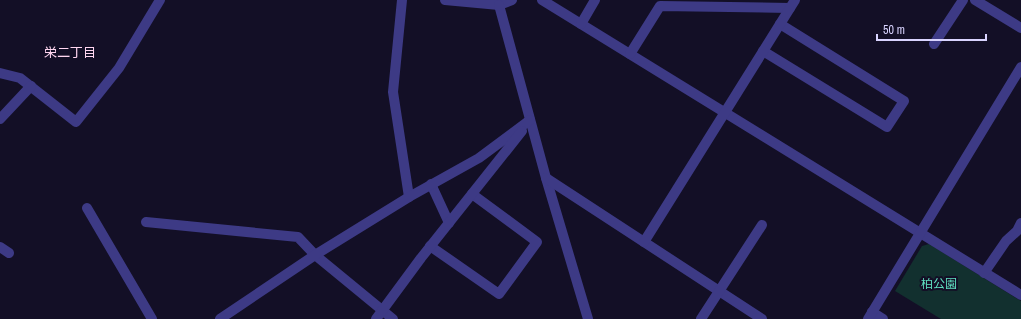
<svg xmlns="http://www.w3.org/2000/svg" width="1021" height="319" viewBox="0 0 1021 319" font-family="'Archivo Narrow','Noto Sans JP',sans-serif">
  <style>
    .green { fill: #12302f }
    .lines { fill: none; stroke-linecap: round; stroke-linejoin: round }
    .minor { stroke: #3d3a85; stroke-width: 10 }
    .labels { text-anchor: middle; dominant-baseline: central; stroke-width: 4; stroke-linejoin: round; paint-order: stroke }
    .park-label { font-size: 12px; fill: #5fe0c0; stroke: #130f26 }
    .neighbourhood-label { font-size: 13px; fill: #ffd6f0; stroke: #130f26 }
  </style>
  <rect width="100%" height="100%" fill="#130f26"/>
  <!-- green -->
  <polygon class="green" points="929,244 1021,301 1021,319 941,319 895,291 922,246"/>
  <g class="lines">
    <!-- minor -->
    <g class="minor">
      <polyline points="402,0 393,92 409,197"/>
      <polyline points="445,0 499,5 512,0"/>
      <polyline points="542,0 1021,295"/>
      <polyline points="975,0 1021,28"/>
      <polyline points="499,5 546,178 588,319"/>
      <polyline points="581,24 595,0"/>
      <polyline points="934,44 963,0"/>
      <polyline points="763,51 887,127 904,101 780,24"/>
      <polyline points="630,54 660,6 790,8"/>
      <polyline points="0,73 20,78 76,122 119,68 160,0"/>
      <polyline points="0,119 31,86"/>
      <polyline points="546,178 762,319"/>
      <polyline points="431,184 449,223"/>
      <polyline points="87,208 152,319"/>
      <polyline points="146,222 298,237 315,255 393,319"/>
      <polyline points="644,242 795,0"/>
      <polyline points="430,246 499,294 537,242 472,194"/>
      <polyline points="0,247 9,253"/>
      <polyline points="984,273 1006,241 1017,231 1021,223"/>
      <polyline points="872,312 883,319"/>
      <polyline points="220,319 315,255 409,197 479,158 530,120"/>
      <polyline points="376,319 421,258 522,131"/>
      <polyline points="701,319 762,225"/>
      <polyline points="868,319 1021,67"/>
    </g>
  </g>
  <g class="labels">
    <!-- park labels -->
    <g class="park-label">
      <text x="939" y="284">柏公園</text>
    </g>
    <!-- neighbourhood labels -->
    <g class="neighbourhood-label">
      <text x="70" y="52">栄二丁目</text>
    </g>
  </g>
  <!-- scale -->
  <path d="M877 34v6h109v-6" fill="none" stroke="#d9d4ff" stroke-width="2"/>
  <text x="883" y="34" font-size="12" fill="#d9d4ff" stroke="#130f26" stroke-width="3" paint-order="stroke">50 m</text>
</svg>
